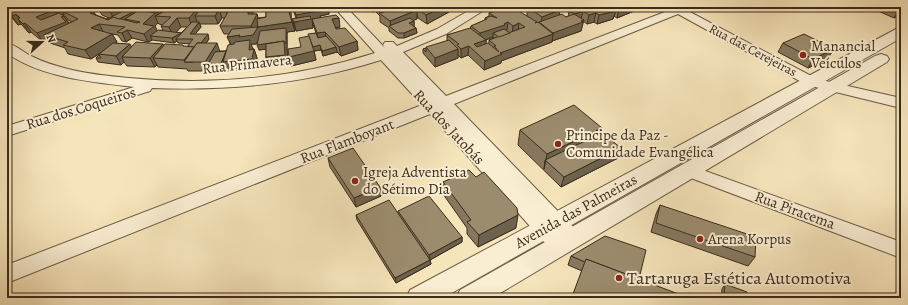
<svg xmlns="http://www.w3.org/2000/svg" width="908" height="305" viewBox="0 0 908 305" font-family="Alegreya,serif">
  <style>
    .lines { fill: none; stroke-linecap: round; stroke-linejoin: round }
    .minor-casing { stroke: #695a43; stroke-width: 2 }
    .tertiary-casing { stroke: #695a43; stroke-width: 2 }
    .minor { fill: #f9edd2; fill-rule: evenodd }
    .tertiary { fill: #f9edd2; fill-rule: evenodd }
    .wall { fill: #86785f; stroke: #3a2c1b; fill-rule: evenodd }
    .shaded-wall { fill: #6d624d; stroke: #3a2c1b }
    .building { fill: #9c8c6e; stroke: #3a2c1b }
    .poi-dot { fill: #8f2418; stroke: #f9edd2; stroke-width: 1.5 }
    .labels { text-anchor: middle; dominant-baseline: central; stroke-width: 4; stroke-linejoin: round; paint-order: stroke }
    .far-street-label { font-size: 13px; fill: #3a2c1b; stroke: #f9edd2 }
    .poi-label { font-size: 15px; fill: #3a2c1b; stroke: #f9edd2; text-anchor: start }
    .street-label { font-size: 15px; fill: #3a2c1b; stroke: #f9edd2 }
    .near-poi-label { font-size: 18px; fill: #3a2c1b; stroke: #f9edd2; text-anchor: start }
  </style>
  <rect width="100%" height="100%" fill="#f6e4ba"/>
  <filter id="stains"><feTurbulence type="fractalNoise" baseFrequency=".005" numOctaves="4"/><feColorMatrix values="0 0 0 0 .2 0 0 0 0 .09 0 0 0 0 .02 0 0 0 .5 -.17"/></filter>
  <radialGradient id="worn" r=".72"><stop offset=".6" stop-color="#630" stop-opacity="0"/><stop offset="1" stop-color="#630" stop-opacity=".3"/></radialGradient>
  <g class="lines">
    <defs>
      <g id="minor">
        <path d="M334,7H346L385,48L383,45L385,42H393L397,46L437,29L475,7H489L446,34L403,52L446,96L670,10L667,7H693L688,11L817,79L901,98V108L807,85L678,14L454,104L579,233L581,238L579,243C570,246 566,244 560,238L558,242L551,245L544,242L430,114L7,283V265L422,105L381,60C305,84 231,91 152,88L150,91L7,136V126L134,87C94,82 41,78 7,53V43C16,45 23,52 31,56C43,62 56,66 68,69C88,74 108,76 129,78C211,86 296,78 375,53Z"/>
        <polygon points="689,165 901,242 901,258 683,175 681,171 683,167"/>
      </g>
      <g id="tertiary">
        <polygon points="901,27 901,38 443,298 406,298 410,290 896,29"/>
        <polygon points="881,54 887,56 889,59 887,62 492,298 456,298 460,290 875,56"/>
      </g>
    </defs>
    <!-- minor casing -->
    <use href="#minor" class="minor-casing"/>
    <!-- tertiary casing -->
    <use href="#tertiary" class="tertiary-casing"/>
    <!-- minor -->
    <use href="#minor" class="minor"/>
    <!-- tertiary -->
    <use href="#tertiary" class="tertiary"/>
  </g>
  <!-- wall -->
  <g class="wall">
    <path d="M7,7H31L33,9L54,10L57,14H58L53,7L93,11L96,15L107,19L109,18L102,15L97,7H131L134,13L138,11L137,10L232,8L233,7H256L252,14H257L258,18L266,17V7H290L291,14V18L295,31L287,32V49L288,64L269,66L266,57V49L259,50L258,40L256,44H251L253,50L254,49L257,58L255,68L226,71L224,65L222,71H188L187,69L158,67L157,65L155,67L127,66L124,62L121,65L98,62L96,58L101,52L91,59L68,54L65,48L50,43L48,40L43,42L31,32L29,33L21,24L18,25L9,14H7ZM64,14L68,20L72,22L69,23L63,15ZM222,18H225L220,26L224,34H229L230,44L226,51H220L206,43L209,39L195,34L201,27L200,24H218ZM158,23L159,24L162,25L161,26L163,30L157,31L155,26ZM181,27H187L181,33L176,32ZM112,34L118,35L122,41L126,42L132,38L148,42L152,40L174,43L177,41L178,43L190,44L187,47L164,46L132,47L116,43L117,42Z"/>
    <polygon points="292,7 328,7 329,14 320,16 321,18 340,27 336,28 336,29 357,41 358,50 341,56 337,52 323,56 321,50 314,51 316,60 291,66 301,47 308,36 316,33 312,21 313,28 296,31 292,19 296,18"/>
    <polygon points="370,7 454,7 450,10 449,9 449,12 427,24 418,18 417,15 417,19 413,20 414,21 414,26 416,28 417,33 404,38 398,38 389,31 389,28 380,22 380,16 375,11 373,12 370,9"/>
    <path d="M498,7L527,16V11L522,7H556L560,10L559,15L566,17H568L569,11L567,10L563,11L557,7H586L589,9L587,7H647L636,11L634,10V11L617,18L614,16L613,19L597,24L594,22L587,24L583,21L581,31L552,41V42L501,61V63L484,70L468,55L461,58L458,55V58L435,67L423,53V49L447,41V35L470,29L471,26L485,20V18L489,16V13L498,10ZM493,37L494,38L489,40V43L486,44V40Z"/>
    <polygon points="869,7 901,7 901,14 894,18"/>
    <polygon points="783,43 828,58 808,68 778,52"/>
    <polygon points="602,128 601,134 618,158 561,187 518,145 520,130"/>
    <polygon points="328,158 380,187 381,196 356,207 330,167"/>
    <polygon points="443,182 516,228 478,247 467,234 467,228 443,194"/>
    <polygon points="660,205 755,257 748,266 651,232 656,214"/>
    <polygon points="398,211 462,237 462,242 430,260 431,264 396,283 357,220 356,215 398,213"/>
    <polygon points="571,256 689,298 572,298 582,271 568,265"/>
    <polygon points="725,284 747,298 721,298 722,289"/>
  </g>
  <!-- shaded-wall -->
  <g class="shaded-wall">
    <polygon points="120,7 131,7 133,11 115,20 110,12"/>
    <polygon points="165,7 170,7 171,9 155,16 158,23 155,26 159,35 150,36 152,40 148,42 144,34 143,24 156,12"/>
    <polygon points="199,7 205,7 195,16 197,21 192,27 189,18"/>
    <polygon points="227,7 232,7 233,11 228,18 225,9"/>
    <polygon points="252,7 256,7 251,17 248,14 248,10"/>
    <polygon points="289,7 290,7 291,14 291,21 289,12"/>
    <polygon points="322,7 328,7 329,14 320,16 321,20 312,19 313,28 296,31 294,22 297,22 296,15"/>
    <polygon points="373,7 374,7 375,11 373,12"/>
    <polygon points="442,7 449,7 449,12 427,24 426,15"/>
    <polygon points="450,7 454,7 450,10"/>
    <polygon points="564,7 567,7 567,10 563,11"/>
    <polygon points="624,7 635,7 634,11 617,18 619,9"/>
    <polygon points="637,7 647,7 636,11"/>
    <polygon points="66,8 69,13 62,11 64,14 60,16 57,11"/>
    <polygon points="901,8 901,14 894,18 900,9"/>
    <polygon points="219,9 222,18 218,24 215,16"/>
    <polygon points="54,10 60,18 42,25 36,17"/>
    <polygon points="417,10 417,19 393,29 391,27 390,21"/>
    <polygon points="560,10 559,18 541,23 542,17"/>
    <polygon points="93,11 98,20 90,13"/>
    <polygon points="583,11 581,20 575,14"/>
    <polygon points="616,11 613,19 597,24 599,15"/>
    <polygon points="133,12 136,16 125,19 126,21 114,22"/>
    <polygon points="596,13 594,22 587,24 589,15"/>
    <polygon points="16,14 22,23 18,19 21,24 18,25 12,16"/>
    <polygon points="257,14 259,23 255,31 258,27 292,22 295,31 287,32 287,49 288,64 269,66 266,57 268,49 259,50 257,45 286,32 261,36 256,44 251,44 253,49 254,49 257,58 255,68 226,71 224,65 222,71 220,66 226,51 231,45 227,37 240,35 254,34 251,26"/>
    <polygon points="64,16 69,24 44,35 48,40 43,42 37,33 61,17"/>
    <polygon points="177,18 181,27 173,36 169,27"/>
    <polygon points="339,18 340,27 334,28 332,19"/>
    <polygon points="584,20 581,31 552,41 553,33"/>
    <polygon points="414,21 414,26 410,28 409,23"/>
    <polygon points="199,22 201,27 192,38 190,34"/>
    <polygon points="508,22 507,30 504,32 493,33 493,37 480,42 480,33"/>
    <polygon points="25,23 31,32 29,33 23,24"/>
    <polygon points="519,23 518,32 512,34 513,26"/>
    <polygon points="99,24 104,33 91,28"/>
    <polygon points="416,28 417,33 404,38 404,33"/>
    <polygon points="127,30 132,38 126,42 122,33"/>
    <polygon points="325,32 327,40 319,42 317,33"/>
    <polygon points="181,33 183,37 176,39 177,41 174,43 172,38"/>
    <polygon points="112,34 117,42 91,59 85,50"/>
    <polygon points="208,34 209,39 193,62 185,62 184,60 194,47"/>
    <polygon points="553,34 552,42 501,61 501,63 484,70 485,61 500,53"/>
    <polygon points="486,40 486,49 476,53 474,44"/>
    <polygon points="357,41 358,50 341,56 339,47"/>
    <polygon points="217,43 220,52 207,66 205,62"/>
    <polygon points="130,44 135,53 122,57 124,62 121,65 116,56"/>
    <polygon points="163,44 167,53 153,58 157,65 155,67 150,58"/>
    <polygon points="320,45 321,50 314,51 316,60 291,66 289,57 312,47"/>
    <polygon points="469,46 468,55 461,58 461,49"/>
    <polygon points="336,47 337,52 323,56 322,51"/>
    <polygon points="458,49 458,58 435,67 435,58"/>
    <polygon points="834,49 828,58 808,68 813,59"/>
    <polygon points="602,128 598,143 545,160 544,169 547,154"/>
    <polygon points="621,148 618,158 561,187 564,177"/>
    <polygon points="380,187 381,196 356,207 354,198"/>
    <polygon points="518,215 516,228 478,247 479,235"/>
    <polygon points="462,237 462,242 430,260 431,264 396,283 395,278 430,260 429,255"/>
  </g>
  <!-- building -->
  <g class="building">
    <polygon points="7,7 31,7 33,9 40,7 51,7 54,10 36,17 41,20 59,13 64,16 61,17 66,22 37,33 25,23 23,24 18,19 20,18 16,14 12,16 7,11"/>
    <polygon points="53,7 73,7 68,9 66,8 57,11"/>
    <polygon points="73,7 85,7 93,11 90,13 108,20 113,17 137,23 140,22 125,19 139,10 156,12 143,24 154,26 144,34 127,30 122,33 117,32 125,27 99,24 91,28 112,34 85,50 63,45 68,42 44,35 78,19 62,11"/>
    <polygon points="99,7 120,7 110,12"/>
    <polygon points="142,7 165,7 157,13 137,10"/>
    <polygon points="169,7 199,7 189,18 177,18 169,27 161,26 171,17 155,16 163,12"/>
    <polygon points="202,7 227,7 225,9 219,9 215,16 195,16"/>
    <polygon points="233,7 252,7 249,12 248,10 231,10"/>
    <polygon points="266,7 289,7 289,12 292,22 258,27 257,19 266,17"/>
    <polygon points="293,7 322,7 318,8 319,11 296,15"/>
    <polygon points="378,7 411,7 417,10 390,21 379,13 384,12"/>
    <polygon points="417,7 442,7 426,15 417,9 420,8"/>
    <polygon points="498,7 512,7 537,22 535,23 538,22 553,34 500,53 502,54 485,61 469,46 461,49 457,45 459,44 447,35 470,28 486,40 474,44 477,47 488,43 499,52 494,46 496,46 489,40 525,27 519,23 513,26 508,22 504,24 505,25 480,33 471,26 487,19 485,18 491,16 497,18 489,13 501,9"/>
    <polygon points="528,7 556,7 560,10 542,17"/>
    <polygon points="577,7 586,7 592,11 587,7 609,7 616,11 599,15 596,13 589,15 583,11 575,14 569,11 578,8"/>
    <polygon points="615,7 624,7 619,9"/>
    <polygon points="895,7 901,7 901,8 900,9"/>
    <polygon points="127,9 133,12 119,19 113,17 109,19 107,19"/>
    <polygon points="229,10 248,10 248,14 257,14 251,26 220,26"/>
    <polygon points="562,14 566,17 574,14 584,20 581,21 583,22 553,33 539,22"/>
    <polygon points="336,15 339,18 332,19 336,29 345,28 357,41 339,47 325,32 317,33 312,19"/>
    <polygon points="310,16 311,19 294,22 292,19"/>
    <polygon points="410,18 414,21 409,23 416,28 404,33 398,33 389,26"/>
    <polygon points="192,22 199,22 190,34 208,34 201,43 197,43 194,48 194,47 187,47 193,39 176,39"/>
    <polygon points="258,27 253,35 239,37 240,35 227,37 232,29"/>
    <polygon points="286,28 286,44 284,41 257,45 260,31"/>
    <polygon points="504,29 510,33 499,37 493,33"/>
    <polygon points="158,30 181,33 172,38 150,36"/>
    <polygon points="316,33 318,38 326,36 336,47 322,51 320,45 313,47 308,34"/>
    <polygon points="804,34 834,49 813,59 783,43"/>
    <polygon points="309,36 314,51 289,57 288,49 301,47 299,38"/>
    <polygon points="250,40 249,50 254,49 252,59 223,62 228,45 234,44 235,42"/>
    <polygon points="449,40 458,49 435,58 426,47"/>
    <polygon points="284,41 285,55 266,57 266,44"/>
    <polygon points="136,42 163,44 150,58 122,57"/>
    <polygon points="113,43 130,44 116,56 99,54"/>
    <polygon points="197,43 217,43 205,62 184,62"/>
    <polygon points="165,44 183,45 183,46 194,47 184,60 153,58"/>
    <polygon points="426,48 426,52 423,49"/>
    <polygon points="226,51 220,66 207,66 215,52"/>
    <polygon points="99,55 101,58 96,58"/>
    <polygon points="574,105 602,128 547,154 520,130"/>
    <polygon points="602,133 621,148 564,177 545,160"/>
    <polygon points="353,148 380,187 354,198 328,158"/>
    <polygon points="469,170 476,177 484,172 517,208 518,215 479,235 467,222 471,220 443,182"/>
    <polygon points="429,196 462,237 429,255 398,211"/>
    <polygon points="389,200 430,260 395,278 356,215"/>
    <polygon points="660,205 756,237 755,257 656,223"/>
    <polygon points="605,236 646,250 639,279 586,259 585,262 571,256"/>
    <polygon points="586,259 689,298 582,298 573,294"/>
    <polygon points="725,284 747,292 747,298 724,298"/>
  </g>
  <!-- markers -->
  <g class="poi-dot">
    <circle cx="803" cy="55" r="4"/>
    <circle cx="558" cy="144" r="4"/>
    <circle cx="355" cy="181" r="4"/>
    <circle cx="700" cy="239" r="4"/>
    <circle cx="619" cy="278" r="4"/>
  </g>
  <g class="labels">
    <!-- far-street labels -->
    <g class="far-street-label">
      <text transform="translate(753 50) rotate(28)">Rua das Cerejeiras</text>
    </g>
    <!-- poi labels -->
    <g class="poi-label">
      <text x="811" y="46">Manancial<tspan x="811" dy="17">Veículos</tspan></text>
      <text x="566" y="135">Principe da Paz -<tspan x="566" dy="17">Comunidade Evangélica</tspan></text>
      <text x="363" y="172">Igreja Adventista<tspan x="363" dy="17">do Sétimo Dia</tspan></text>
      <text x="708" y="239">Arena Korpus</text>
    </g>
    <!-- street labels -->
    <g class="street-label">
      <text transform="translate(247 64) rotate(-6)">Rua Primavera</text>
      <text transform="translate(81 108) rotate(-17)">Rua dos Coqueiros</text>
      <text transform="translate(449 127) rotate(47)">Rua dos Jatobás</text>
      <text transform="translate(347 141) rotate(-21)">Rua Flamboyant</text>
      <text transform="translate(795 210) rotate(20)">Rua Piracema</text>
      <text transform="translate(576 211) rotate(-29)">Avenida das Palmeiras</text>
    </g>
    <!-- near-poi labels -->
    <g class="near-poi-label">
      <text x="627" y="278">Tartaruga Estética Automotiva</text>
    </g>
  </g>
  <!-- margin -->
  <rect width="908" height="305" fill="none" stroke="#f6e4ba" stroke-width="24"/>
  <rect x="8" y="8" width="892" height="289" fill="none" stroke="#3a2c1b" stroke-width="2"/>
  <rect x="12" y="12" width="884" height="281" fill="none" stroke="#3a2c1b"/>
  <!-- north arrow -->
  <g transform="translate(42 42) rotate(69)" stroke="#f9edd2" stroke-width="3" paint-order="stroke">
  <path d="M0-3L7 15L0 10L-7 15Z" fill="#3a2c1b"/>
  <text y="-6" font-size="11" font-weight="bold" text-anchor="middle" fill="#3a2c1b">N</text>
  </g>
  <rect width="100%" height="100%" filter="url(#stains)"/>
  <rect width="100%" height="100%" fill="url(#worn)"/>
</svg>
